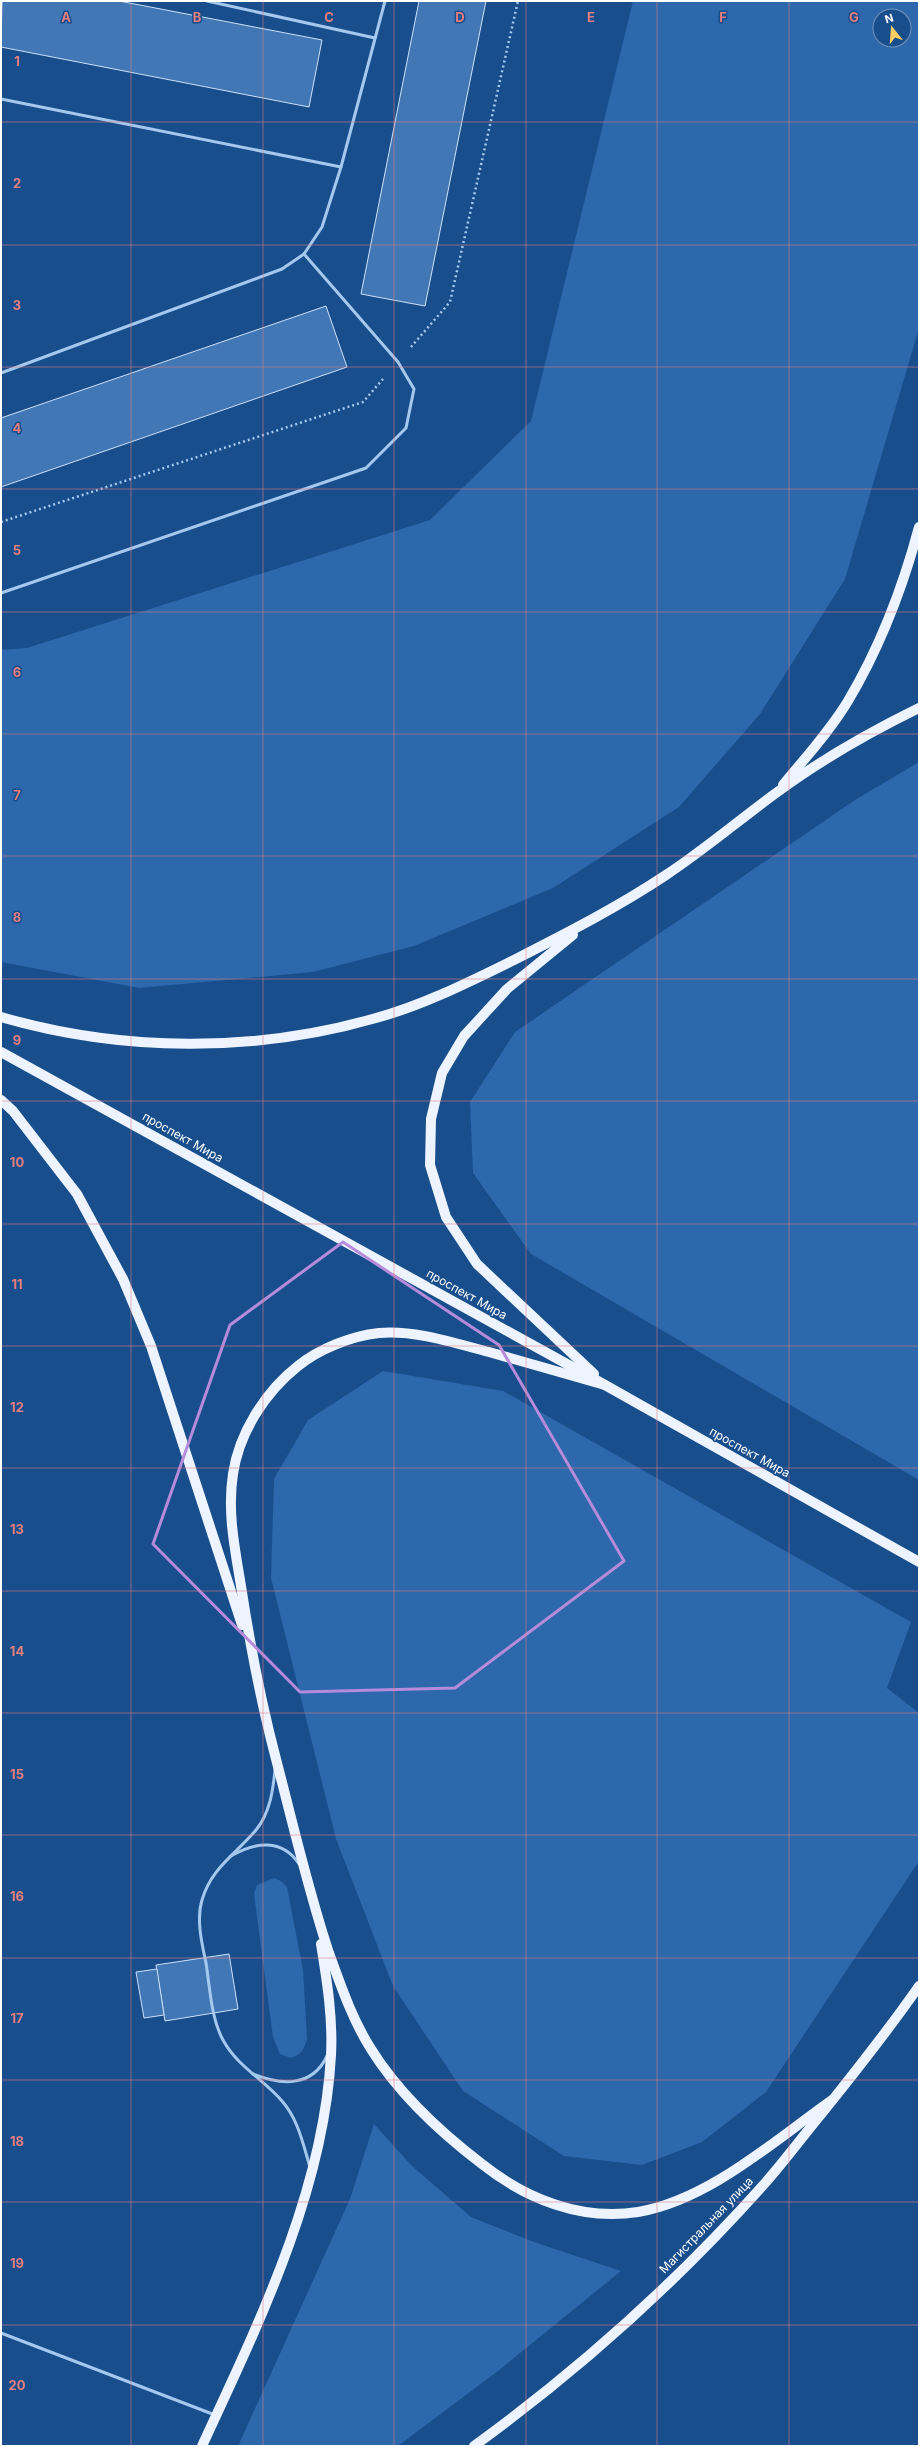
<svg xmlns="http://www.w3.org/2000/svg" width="920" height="2447" viewBox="0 0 920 2447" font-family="Inter,sans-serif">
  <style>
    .green { fill: #2c68ab; fill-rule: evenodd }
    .building { fill: #4277b5; stroke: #cbe1fa }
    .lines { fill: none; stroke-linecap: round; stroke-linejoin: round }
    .path { stroke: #a5c8ee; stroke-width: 2.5; stroke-dasharray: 2 3; stroke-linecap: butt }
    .service { stroke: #a5c8ee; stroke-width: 3 }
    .primary { stroke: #edf4ff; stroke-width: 10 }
    .marked { fill: none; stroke: #b68bdc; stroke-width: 3; stroke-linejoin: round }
    .grid { fill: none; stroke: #e67e7e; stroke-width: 1; stroke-opacity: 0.55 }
    .labels { text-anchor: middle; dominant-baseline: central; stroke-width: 3; stroke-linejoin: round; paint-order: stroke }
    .street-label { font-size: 12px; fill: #fff; stroke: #194e8d }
    .grid-label { font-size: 13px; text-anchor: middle; font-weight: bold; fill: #e67e7e; stroke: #194e8d; stroke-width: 3; stroke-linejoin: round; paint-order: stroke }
  </style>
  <rect width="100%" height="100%" fill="#194e8d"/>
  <!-- green -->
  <g class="green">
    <path d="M633,1H919V328L845,579L760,714L679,807L553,888L414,946L313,972L139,988L1,962V650L27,648L430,520L531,421ZM880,16H904V40H880Z"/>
    <polygon points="919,762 919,1480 531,1254 473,1173 470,1102 515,1032 855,800"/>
    <polygon points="383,1371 503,1391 911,1622 887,1688 919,1713 919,1861 766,2092 702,2142 642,2165 564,2156 463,2091 393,1986 336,1839 271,1578 274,1479 308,1420"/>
    <path d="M274,1878L281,1881L287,1887L303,1970L307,2039C304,2050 301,2054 291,2058L280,2054L273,2037L254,1894L257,1885Z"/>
    <polygon points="374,2124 412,2166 471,2217 534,2242 621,2271 498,2371 398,2446 238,2446 350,2199"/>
  </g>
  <!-- building -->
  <g class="building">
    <polygon points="2,1 119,1 322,40 309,107 1,47"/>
    <polygon points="419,1 486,1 425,306 361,294"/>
    <polygon points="326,306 347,367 1,487 1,418"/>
    <polygon points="229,1954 238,2009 165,2021 156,1965"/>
    <polygon points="157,1969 164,2015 144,2018 136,1972"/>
  </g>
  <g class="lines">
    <!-- path -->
    <g class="path">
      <polyline points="411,347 450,302 518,1"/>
      <polyline points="1,522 363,402 383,379"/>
    </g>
    <!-- service -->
    <g class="service">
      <polyline points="207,1 375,38"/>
      <polyline points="1,99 341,167"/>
      <polyline points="1,373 282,269 304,254 322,227 341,167 385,1"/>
      <polyline points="1,593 366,468 406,428 414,389 398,362 304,254"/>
      <path d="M275,1770C273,1790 270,1813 256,1830C236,1854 211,1868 202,1900C196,1920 202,1944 206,1963C210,1988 211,2018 223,2040C237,2066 263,2079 282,2101C298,2119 303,2144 310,2167"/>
      <path d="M231,1856C255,1842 282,1838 299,1864"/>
      <path d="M253,2074C280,2085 312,2088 327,2056"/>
      <polyline points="1,2333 215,2415"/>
    </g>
    <!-- primary -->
    <g class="primary">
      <path d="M783,785C805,758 830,731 848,701C880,647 903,587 919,527"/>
      <polyline points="573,935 507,989 464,1036 442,1073 431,1119 430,1165 446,1217 477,1264 594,1374"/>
      <path d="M1,1017C122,1052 255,1053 376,1018C424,1005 471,981 516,959C567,933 618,907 666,875C704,850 739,820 776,793C818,762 872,731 919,708"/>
      <polyline points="1,1052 605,1385 919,1562"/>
      <polyline points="1,1100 13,1111 77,1194 123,1279 151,1346 242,1625"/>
      <path d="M605,1385C567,1374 528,1363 489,1352C454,1343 416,1330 379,1333C351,1336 319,1349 298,1366C265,1392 239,1433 233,1474C227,1512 235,1549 241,1586C250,1645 261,1702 276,1759C293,1824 308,1890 329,1953C341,1986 352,2019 371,2049C399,2094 440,2132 482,2164C526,2199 581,2221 638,2212C709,2200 775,2140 832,2100"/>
      <path d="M202,2446C258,2325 324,2191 331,2055C333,2018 327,1981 321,1944"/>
      <path d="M474,2446C580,2369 679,2280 766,2182C787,2158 806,2132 827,2107C859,2067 890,2028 919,1986"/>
    </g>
  </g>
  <!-- marked area -->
  <path class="marked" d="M343,1242L499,1345L624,1561L455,1688L300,1692L153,1544L230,1325Z"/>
  <!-- grid -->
  <path class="grid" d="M131,1V2446M263,1V2446M394,1V2446M526,1V2446M657,1V2446M789,1V2446M1,122H919M1,245H919M1,367H919M1,489H919M1,612H919M1,734H919M1,856H919M1,979H919M1,1101H919M1,1224H919M1,1346H919M1,1468H919M1,1591H919M1,1713H919M1,1835H919M1,1958H919M1,2080H919M1,2202H919M1,2325H919"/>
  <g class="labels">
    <!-- street labels -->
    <g class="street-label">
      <text transform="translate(183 1137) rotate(29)">проспект Мира</text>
      <text transform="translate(467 1294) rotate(29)">проспект Мира</text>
      <text transform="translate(750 1452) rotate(29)">проспект Мира</text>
      <text transform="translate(706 2225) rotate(-46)">Магистральная улица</text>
    </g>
  </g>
  <g class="grid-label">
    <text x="66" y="22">A</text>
    <text x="197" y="22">B</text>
    <text x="329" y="22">C</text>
    <text x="460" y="22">D</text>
    <text x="591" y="22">E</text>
    <text x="723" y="22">F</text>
    <text x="854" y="22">G</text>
    <text x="17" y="66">1</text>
    <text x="17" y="188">2</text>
    <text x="17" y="310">3</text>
    <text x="17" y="433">4</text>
    <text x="17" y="555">5</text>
    <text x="17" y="677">6</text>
    <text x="17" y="800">7</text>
    <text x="17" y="922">8</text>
    <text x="17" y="1045">9</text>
    <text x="17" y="1167">10</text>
    <text x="17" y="1289">11</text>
    <text x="17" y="1412">12</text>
    <text x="17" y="1534">13</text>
    <text x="17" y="1656">14</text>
    <text x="17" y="1779">15</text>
    <text x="17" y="1901">16</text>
    <text x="17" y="2023">17</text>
    <text x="17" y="2146">18</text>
    <text x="17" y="2268">19</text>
    <text x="17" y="2390">20</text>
  </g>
  <!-- border -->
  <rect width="920" height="2447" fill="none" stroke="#ffffff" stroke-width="4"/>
  <!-- north arrow -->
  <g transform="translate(892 28) rotate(343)"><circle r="19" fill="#194e8d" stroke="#7595bb"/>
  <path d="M0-3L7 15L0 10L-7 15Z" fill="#ffcf63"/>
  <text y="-6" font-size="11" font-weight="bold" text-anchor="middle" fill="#ffffff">N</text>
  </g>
</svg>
